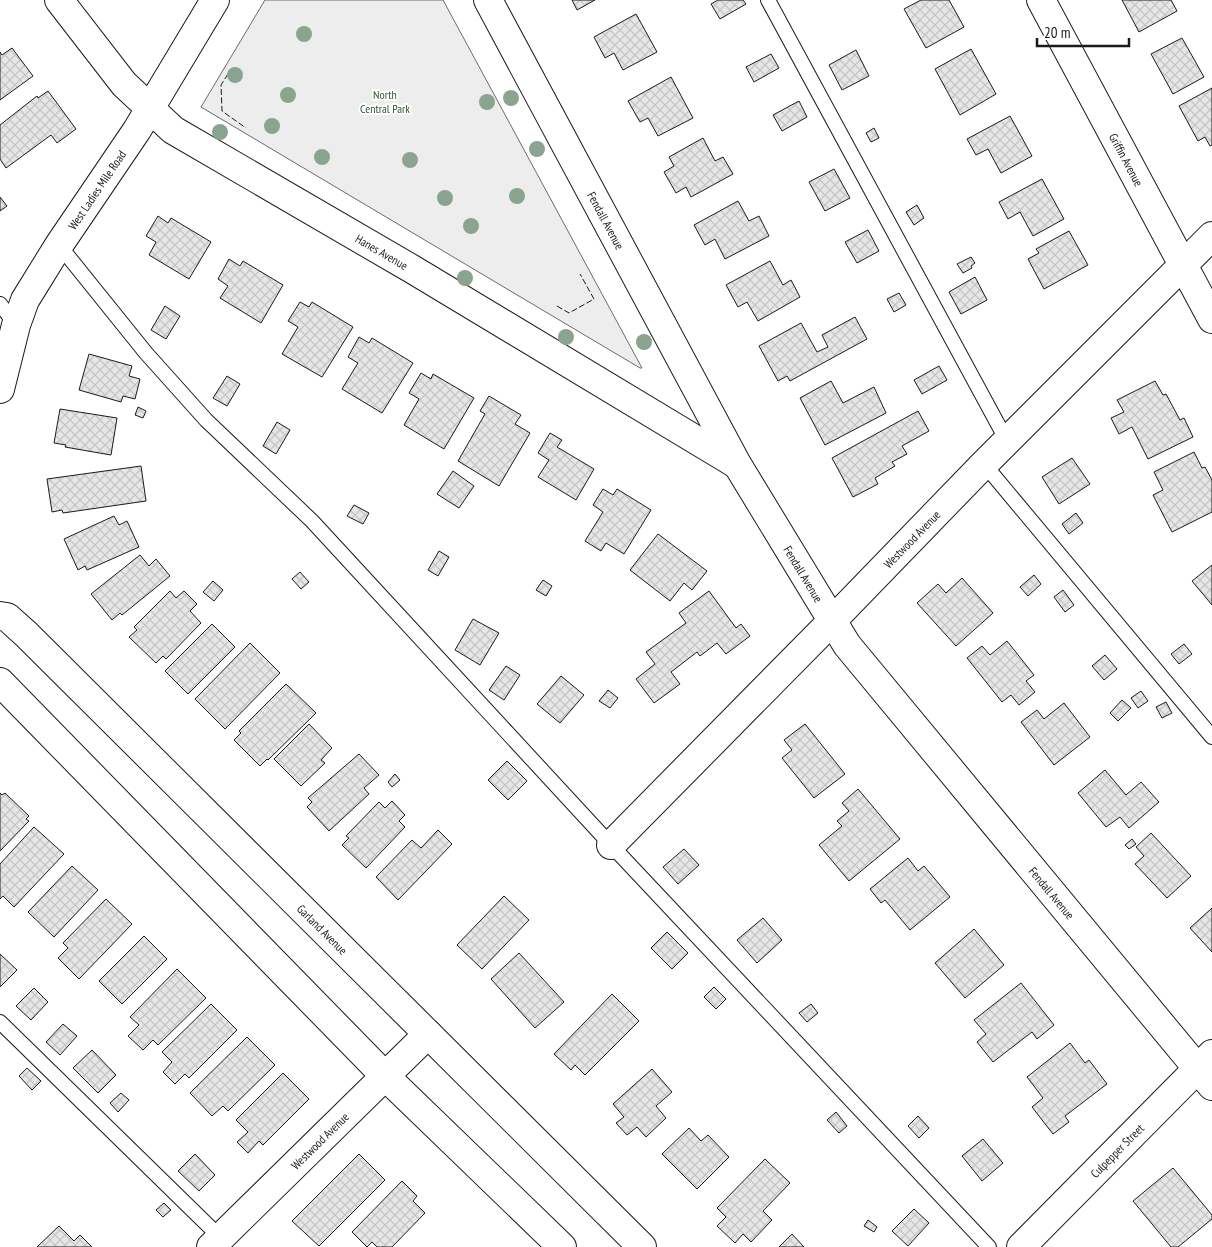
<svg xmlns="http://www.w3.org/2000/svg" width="1212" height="1247" viewBox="0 0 1212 1247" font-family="'PT Sans Narrow',sans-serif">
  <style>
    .built { fill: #ededed; stroke: #6a6a6a }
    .building { fill: url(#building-cross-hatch); stroke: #1a1a1a }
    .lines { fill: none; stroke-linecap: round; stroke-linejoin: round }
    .service-casing { stroke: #1a1a1a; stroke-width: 16 }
    .minor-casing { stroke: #1a1a1a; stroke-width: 30 }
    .tertiary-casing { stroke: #1a1a1a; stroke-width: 30 }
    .service { stroke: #fff; stroke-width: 14 }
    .minor { stroke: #fff; stroke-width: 28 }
    .tertiary { stroke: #fff; stroke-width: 28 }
    .fence { stroke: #1a1a1a; stroke-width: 1; stroke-dasharray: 6 2.5; stroke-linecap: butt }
    .tree { fill: #8aa48f }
    .labels { text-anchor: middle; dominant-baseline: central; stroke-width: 4; stroke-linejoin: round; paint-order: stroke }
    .park-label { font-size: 12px; fill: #2b5a34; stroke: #fff }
    .street-label { font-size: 12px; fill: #1a1a1a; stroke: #fff }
  </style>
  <defs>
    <pattern id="building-cross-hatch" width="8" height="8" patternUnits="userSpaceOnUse" patternTransform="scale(1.25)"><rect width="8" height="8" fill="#e6e6e6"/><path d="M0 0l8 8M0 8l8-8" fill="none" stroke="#c5c5c5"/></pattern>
  </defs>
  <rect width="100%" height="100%" fill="#fff"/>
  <!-- built -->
  <polygon class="built" points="265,0 443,0 642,368 640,368 201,107"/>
  <!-- building -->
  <g class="building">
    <polygon points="572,0 595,0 577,10"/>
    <polygon points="718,0 743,0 746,4 720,19 711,4"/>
    <polygon points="921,0 949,0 964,27 926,48 904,9"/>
    <polygon points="1122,0 1171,0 1177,11 1139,32"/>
    <polygon points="636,14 657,52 623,70 614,53 605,58 594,37"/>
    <polygon points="1182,38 1204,77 1173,94 1151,54"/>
    <polygon points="12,48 33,76 0,100 0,52 2,55"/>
    <polygon points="971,49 996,94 960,115 935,69"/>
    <polygon points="856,50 869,76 842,90 829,65"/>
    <polygon points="771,54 779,68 754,82 746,67"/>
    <polygon points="671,77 693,118 658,136 648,118 640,122 628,101"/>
    <polygon points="1212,88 1212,145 1210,146 1205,137 1198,141 1179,106"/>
    <polygon points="48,91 76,129 57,143 51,135 6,168 0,159 0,125 37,96 38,98"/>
    <polygon points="799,101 807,117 782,131 773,115"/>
    <polygon points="1010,116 1032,156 1001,173 988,149 976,155 967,139"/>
    <polygon points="874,128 879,138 871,142 866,133"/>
    <polygon points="703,138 715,161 723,157 733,174 691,197 686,187 676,193 664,172 674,166 669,157"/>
    <polygon points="834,169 850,198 825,211 809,182"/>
    <polygon points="1042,179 1064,219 1033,236 1020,212 1008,219 999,202"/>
    <polygon points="0,197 7,206 0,211"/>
    <polygon points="738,201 749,221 759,216 769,236 725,259 715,239 705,245 694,225"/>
    <polygon points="917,205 924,218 914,225 906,212"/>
    <polygon points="158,216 168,223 171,218 211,242 189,279 149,255 156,242 146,236"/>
    <polygon points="868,230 879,251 857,263 845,242"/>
    <polygon points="1069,231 1088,265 1044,289 1028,259 1039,253 1036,249"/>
    <polygon points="971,257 975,263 971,266 972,268 963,273 957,264"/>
    <polygon points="229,259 240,266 243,261 283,285 261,323 220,298 228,286 218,279"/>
    <polygon points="770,261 783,285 791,280 800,297 758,321 747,302 738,307 726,285"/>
    <polygon points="975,277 987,300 961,314 949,292"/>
    <polygon points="899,293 906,305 894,312 887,299"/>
    <polygon points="300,302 309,307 312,302 353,327 322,377 282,354 298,327 288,321"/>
    <polygon points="165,306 180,316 166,339 151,330"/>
    <polygon points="855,317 867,339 790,381 787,376 778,381 759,346 801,323 817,352 828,347 822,335"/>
    <polygon points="359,337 369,343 372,338 413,363 382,413 342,389 358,363 348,357"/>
    <polygon points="89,354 132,366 129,376 140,379 135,399 123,396 121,402 79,390"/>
    <polygon points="939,366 947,380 922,394 914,380"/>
    <polygon points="421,373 431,379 433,374 474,398 444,449 404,425 419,399 409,393"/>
    <polygon points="227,376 240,384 227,406 213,398"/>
    <polygon points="831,381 843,403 874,387 886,413 825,445 800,398"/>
    <polygon points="1155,381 1163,395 1166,394 1180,420 1184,418 1193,437 1148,459 1132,427 1119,434 1111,418 1124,412 1117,400"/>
    <polygon points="489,396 521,415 515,424 530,433 499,486 458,461 485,414 480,411"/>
    <polygon points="138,407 146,411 143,418 135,415"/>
    <polygon points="60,409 117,418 111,455 65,447 66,445 54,443"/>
    <polygon points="918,411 929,431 902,446 907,454 892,462 895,466 875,478 878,484 853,497 832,458"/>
    <polygon points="277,422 290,430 276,454 263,446"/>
    <polygon points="550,433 562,440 557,447 594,469 576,500 538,477 549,460 538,453"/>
    <polygon points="1194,452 1202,468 1205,467 1212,480 1212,512 1172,532 1153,495 1163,490 1154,472"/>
    <polygon points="1072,458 1090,484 1059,504 1042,477"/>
    <polygon points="141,466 146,501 63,513 62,510 52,512 47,479"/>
    <polygon points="453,471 474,486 459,508 437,494"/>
    <polygon points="603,489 613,495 617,489 651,510 624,554 606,543 601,551 585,541 603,512 593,505"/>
    <polygon points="354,505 369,513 363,524 347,516"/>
    <polygon points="1076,513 1083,523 1069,534 1062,524"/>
    <polygon points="114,516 119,525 127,521 139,547 87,570 85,566 78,570 64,539"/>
    <polygon points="658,534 707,571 692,590 684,583 670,601 630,570"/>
    <polygon points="439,551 449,557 438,576 428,570"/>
    <polygon points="140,555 149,566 156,559 170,576 122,615 120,613 112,620 91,594"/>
    <polygon points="1212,565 1212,605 1192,581"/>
    <polygon points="300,572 309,582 301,589 292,579"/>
    <polygon points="1034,575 1041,584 1028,596 1020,587"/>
    <polygon points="962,578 993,613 956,646 917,603 938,584 946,593"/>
    <polygon points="543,580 552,586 546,596 536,590"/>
    <polygon points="213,581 223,590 214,601 203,592"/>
    <polygon points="1063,590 1074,605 1065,612 1054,597"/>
    <polygon points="170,591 176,598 184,591 197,604 190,611 201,623 166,659 163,656 156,663 129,637 137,630 134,627"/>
    <polygon points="709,591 736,628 741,624 750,636 726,654 717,643 700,656 697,652 671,672 680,684 654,703 636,679 655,664 646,652 686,623 679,613"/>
    <polygon points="473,619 499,633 480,665 455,650"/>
    <polygon points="212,624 235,647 188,694 165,671"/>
    <polygon points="1007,641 1034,675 1026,681 1035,692 1019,705 1011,695 1002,702 967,658 982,646 990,655"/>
    <polygon points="250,643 280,673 225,729 195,699"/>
    <polygon points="1184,644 1192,654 1179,664 1171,654"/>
    <polygon points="1105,655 1117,669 1104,680 1092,666"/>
    <polygon points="506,666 520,675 504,700 489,690"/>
    <polygon points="561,676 584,695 560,723 537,704"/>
    <polygon points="286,684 316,713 268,760 267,759 260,766 234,740 241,733 239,731"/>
    <polygon points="608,690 618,698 610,708 599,701"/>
    <polygon points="1141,691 1148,701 1138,708 1131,698"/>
    <polygon points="1122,700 1131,708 1118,721 1110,713"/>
    <polygon points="1166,702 1172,713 1162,718 1156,707"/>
    <polygon points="1064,703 1090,737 1054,765 1021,722 1037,710 1044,719"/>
    <polygon points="309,724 332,748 321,760 325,763 301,786 274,759"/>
    <polygon points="805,724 845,774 814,798 782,758 792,750 784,740"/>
    <polygon points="359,754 379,775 364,788 369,794 329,831 307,807 312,802 308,798"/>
    <polygon points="507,761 527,781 508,800 488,780"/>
    <polygon points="1105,770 1126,795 1141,782 1159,802 1129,828 1120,817 1106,827 1078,793"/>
    <polygon points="395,774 400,780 392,787 388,782"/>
    <polygon points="858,789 900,839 849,881 819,845 842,826 837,821 849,811 842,803"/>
    <polygon points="0,793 2,795 5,793 29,816 26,819 29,821 0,851"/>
    <polygon points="392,801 405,815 399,821 405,827 366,868 342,845 349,838 346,836 379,802 385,808"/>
    <polygon points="34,827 64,854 14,907 3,896 0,899 0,864"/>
    <polygon points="438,830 452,844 398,900 376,877 412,840 421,848"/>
    <polygon points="1151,833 1191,876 1167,898 1135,864 1144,856 1136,847"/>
    <polygon points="1132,839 1136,844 1129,849 1125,845"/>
    <polygon points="684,849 699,865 678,884 663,867"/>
    <polygon points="908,858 918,871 924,866 950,897 910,930 885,900 881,903 870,889"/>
    <polygon points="72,866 98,890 54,937 28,912"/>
    <polygon points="504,896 529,920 482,969 457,945"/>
    <polygon points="106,899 132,924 79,979 58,958 68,948 63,943"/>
    <polygon points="1212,908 1212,952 1190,928"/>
    <polygon points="763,918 782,940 757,963 737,940"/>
    <polygon points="974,929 1004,965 965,998 935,963"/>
    <polygon points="667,932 688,953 672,969 651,948"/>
    <polygon points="144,936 167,959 122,1004 99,981"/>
    <polygon points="519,953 564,1002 535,1028 491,979"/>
    <polygon points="0,954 17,970 0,987"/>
    <polygon points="177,969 206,998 158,1045 153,1040 143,1050 128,1036 139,1025 130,1017"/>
    <polygon points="1021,983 1054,1025 1037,1039 1032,1032 993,1062 977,1042 986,1034 974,1020"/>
    <polygon points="714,987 726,999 716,1009 704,997"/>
    <polygon points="34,988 48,1002 31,1020 16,1006"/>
    <polygon points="612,994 639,1021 585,1075 575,1065 571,1070 554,1054"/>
    <polygon points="211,1004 237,1030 189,1078 185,1074 175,1084 163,1072 172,1062 162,1052"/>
    <polygon points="811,1004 818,1013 807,1022 799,1013"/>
    <polygon points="63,1024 77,1036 60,1055 46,1042"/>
    <polygon points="247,1037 275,1065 228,1111 223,1106 212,1116 190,1093"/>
    <polygon points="1070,1043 1085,1063 1089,1060 1107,1084 1065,1116 1069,1122 1053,1134 1032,1107 1043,1098 1027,1077"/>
    <polygon points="92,1050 116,1075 98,1093 73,1068"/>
    <polygon points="27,1068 41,1081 32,1090 19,1076"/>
    <polygon points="652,1069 672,1092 656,1106 666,1118 646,1137 637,1127 627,1135 616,1123 624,1117 613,1104"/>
    <polygon points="283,1073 309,1099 263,1145 259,1141 248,1153 237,1142 248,1132 236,1120"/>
    <polygon points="121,1093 129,1100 118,1112 110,1103"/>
    <polygon points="836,1112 847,1126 839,1133 827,1120"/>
    <polygon points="918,1116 929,1128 919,1138 908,1126"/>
    <polygon points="689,1128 701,1141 708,1135 729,1157 697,1189 662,1154"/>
    <polygon points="983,1139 1003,1163 982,1181 962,1156"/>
    <polygon points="195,1154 215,1175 199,1191 178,1171"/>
    <polygon points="359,1154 385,1180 319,1246 292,1221"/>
    <polygon points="765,1159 790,1183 763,1211 772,1220 751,1242 743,1234 735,1243 717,1226 726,1217 717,1208"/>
    <polygon points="1173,1168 1212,1215 1212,1219 1178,1247 1171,1247 1133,1201"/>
    <polygon points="402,1181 417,1196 413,1201 425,1213 392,1247 377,1247 372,1242 367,1247 352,1232"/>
    <polygon points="164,1203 171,1210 163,1217 156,1210"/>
    <polygon points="914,1209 929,1223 908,1246 892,1231"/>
    <polygon points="868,1220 877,1227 874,1232 864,1226"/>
    <polygon points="59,1226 74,1241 80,1235 92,1247 37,1247"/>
    <polygon points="792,1234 804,1247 779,1247"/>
  </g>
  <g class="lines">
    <defs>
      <g id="service">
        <polyline points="768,0 1007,441"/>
        <polyline points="59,245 146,353 206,420 312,521 611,845 989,1247"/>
        <polyline points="0,304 16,325"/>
        <polyline points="984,464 1212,737"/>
        <polyline points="0,1022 223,1240"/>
      </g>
      <g id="minor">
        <path id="s1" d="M59,0L124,84L173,130L412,269L736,464"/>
        <path id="s2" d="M488,0L737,464L847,645L1212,1086"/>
        <path id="s3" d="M1041,0L1212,319"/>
        <path id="s4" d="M0,616L7,617L26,634L642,1247"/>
        <polyline points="0,682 385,1076 562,1247"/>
        <path id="s5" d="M611,845L832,621L984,464L1212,236"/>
        <path id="s6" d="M211,1247L428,1034"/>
        <path id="s7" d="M1021,1247L1212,1054"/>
      </g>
      <g id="tertiary">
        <path id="s8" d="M0,389L16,325L25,300L59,245L137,130L215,0"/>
      </g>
    </defs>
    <!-- service casing -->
    <use href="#service" class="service-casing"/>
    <!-- minor casing -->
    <use href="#minor" class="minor-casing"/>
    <!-- tertiary casing -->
    <use href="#tertiary" class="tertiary-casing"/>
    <!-- service -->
    <use href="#service" class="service"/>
    <!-- minor -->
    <use href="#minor" class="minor"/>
    <!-- tertiary -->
    <use href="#tertiary" class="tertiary"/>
    <!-- fence -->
    <g class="fence">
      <polyline points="228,74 221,85 222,111 246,128"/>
      <polyline points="557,306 569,313 594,299 580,274"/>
    </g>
  </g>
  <!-- trees -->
  <g class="tree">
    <circle cx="304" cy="34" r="8"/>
    <circle cx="235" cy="75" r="8"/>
    <circle cx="288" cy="95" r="8"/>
    <circle cx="511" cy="98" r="8"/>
    <circle cx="487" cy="102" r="8"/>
    <circle cx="272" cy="126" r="8"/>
    <circle cx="220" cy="132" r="8"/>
    <circle cx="537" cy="149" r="8"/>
    <circle cx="322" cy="157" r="8"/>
    <circle cx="410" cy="160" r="8"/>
    <circle cx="517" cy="196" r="8"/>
    <circle cx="445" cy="198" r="8"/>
    <circle cx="471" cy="226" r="8"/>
    <circle cx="465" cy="278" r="8"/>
    <circle cx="566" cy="337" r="8"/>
    <circle cx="644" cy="342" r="8"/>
  </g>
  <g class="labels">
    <!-- park labels -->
    <g class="park-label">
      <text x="385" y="94">North<tspan x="385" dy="14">Central Park</tspan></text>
    </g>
    <!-- street labels -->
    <g class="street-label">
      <text stroke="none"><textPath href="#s3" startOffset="181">Griffin Avenue</textPath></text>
      <text stroke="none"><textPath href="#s8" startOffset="224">West Ladies Mile Road</textPath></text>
      <text stroke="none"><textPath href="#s2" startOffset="250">Fendall Avenue</textPath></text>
      <text stroke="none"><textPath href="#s1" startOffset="415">Hanes Avenue</textPath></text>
      <text stroke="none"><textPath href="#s5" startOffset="429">Westwood Avenue</textPath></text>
      <text stroke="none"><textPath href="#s2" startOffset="655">Fendall Avenue</textPath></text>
      <text stroke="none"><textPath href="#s2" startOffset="1060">Fendall Avenue</textPath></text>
      <text stroke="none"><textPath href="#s4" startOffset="451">Garland Avenue</textPath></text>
      <text stroke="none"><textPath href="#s6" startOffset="152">Westwood Avenue</textPath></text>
      <text stroke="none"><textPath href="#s7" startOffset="136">Culpepper Street</textPath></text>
    </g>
  </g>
  <!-- scale -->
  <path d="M1037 38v8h92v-8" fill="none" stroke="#1a1a1a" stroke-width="2.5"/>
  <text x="1044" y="38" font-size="15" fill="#1a1a1a" stroke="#ffffff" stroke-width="4" paint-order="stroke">20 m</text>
</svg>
